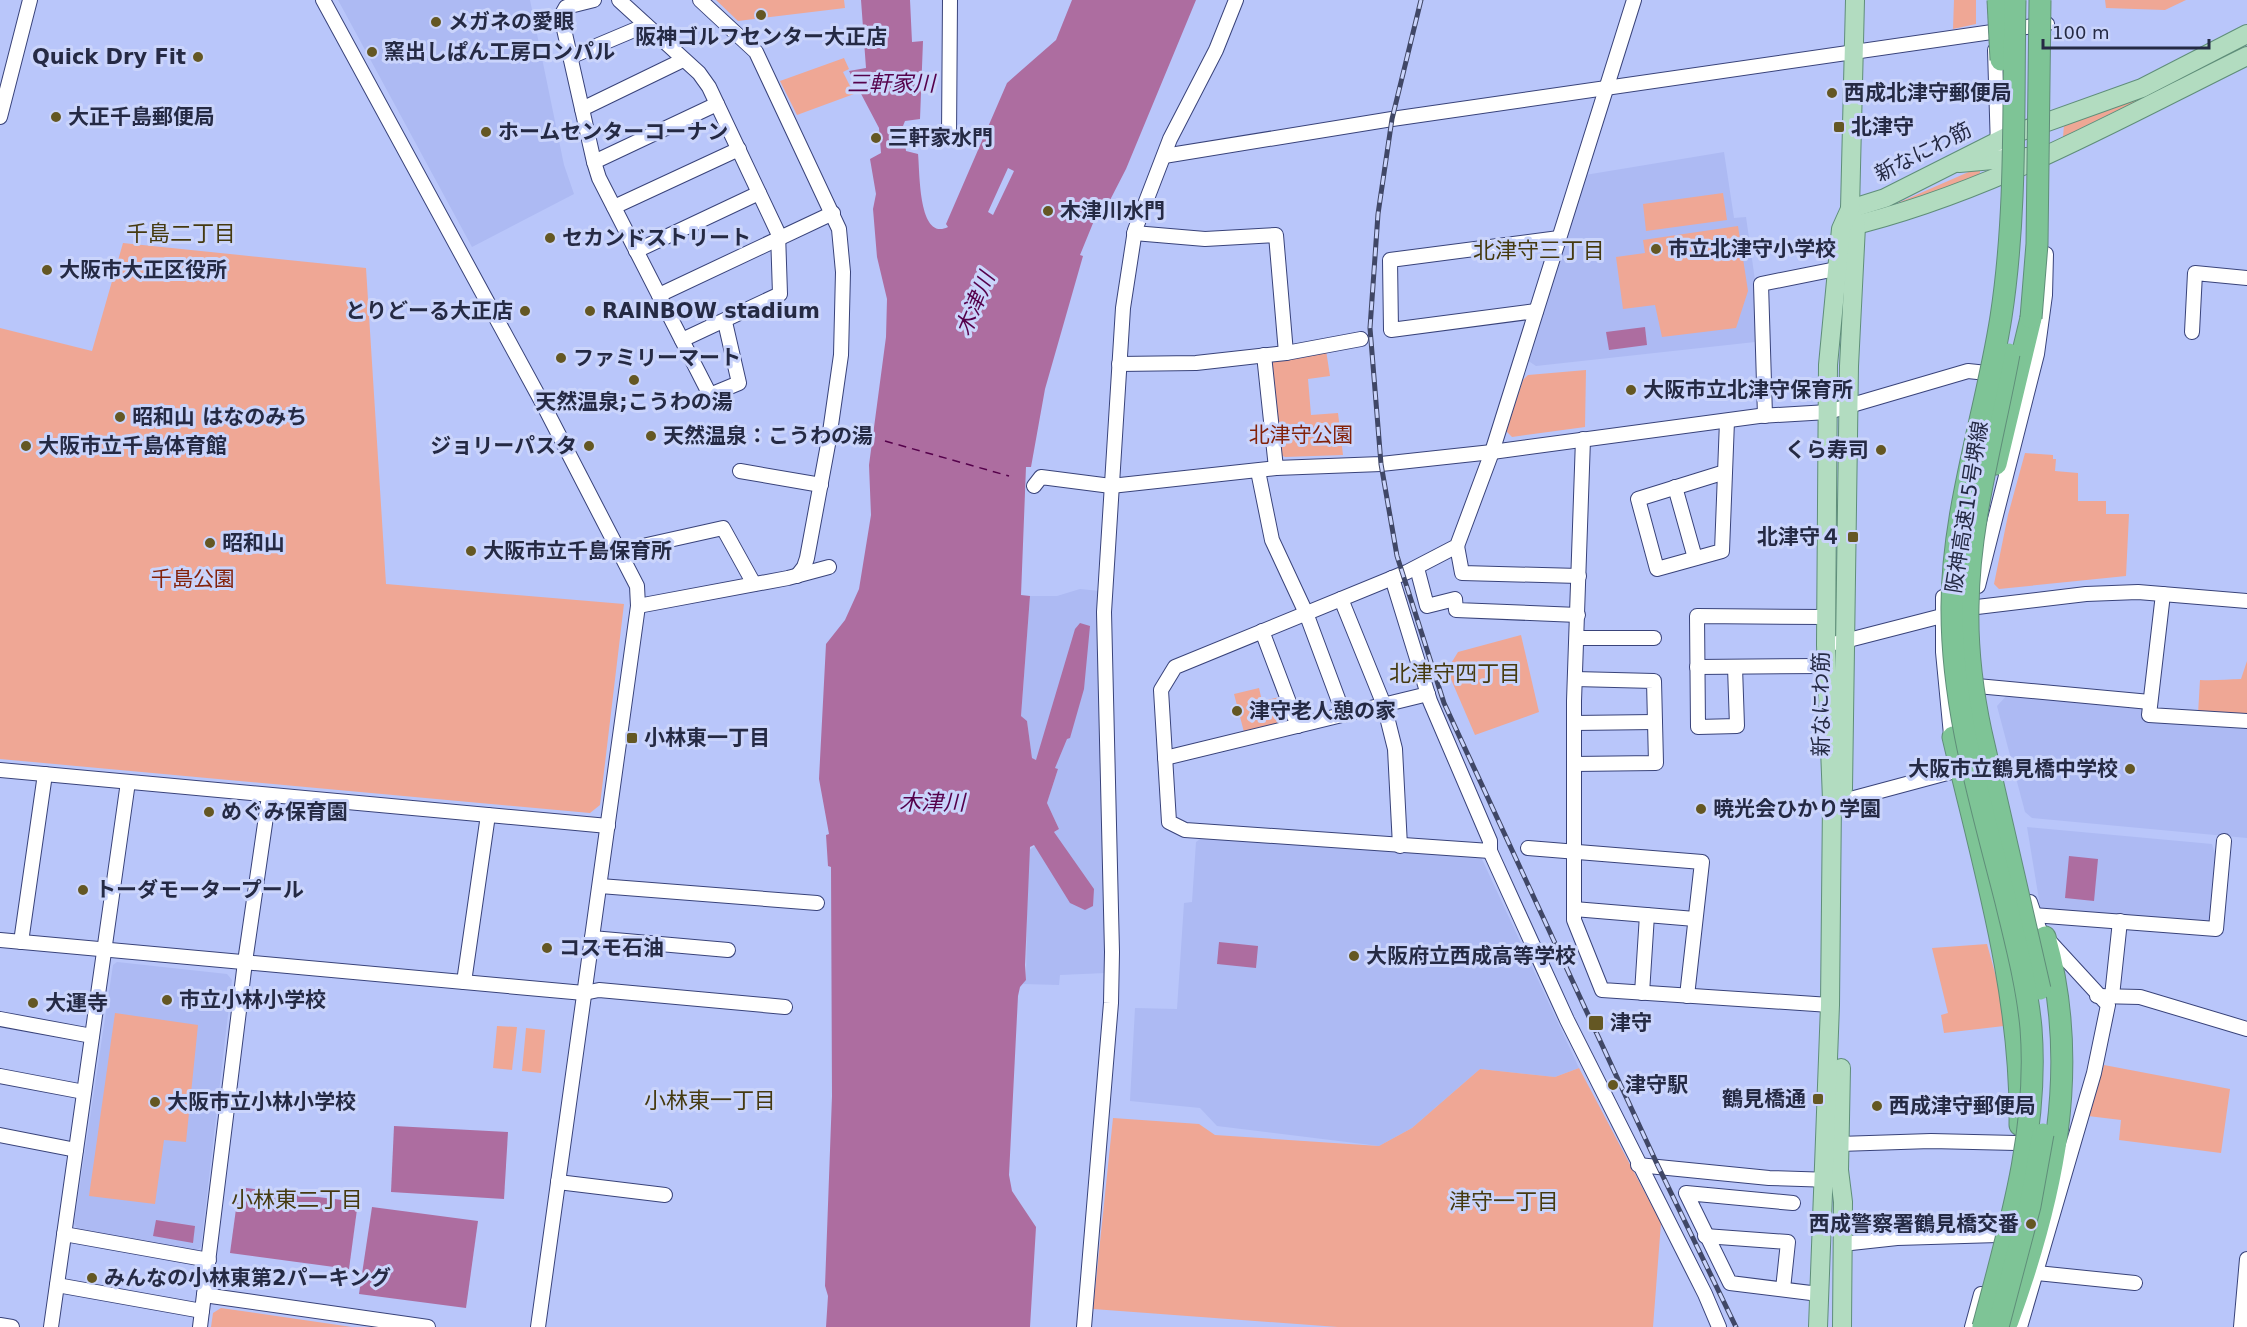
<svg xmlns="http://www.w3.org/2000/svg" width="2247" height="1327" viewBox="0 0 2247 1327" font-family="'DejaVu Sans','Noto Sans JP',sans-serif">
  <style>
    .built { fill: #adbaf3 }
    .green { fill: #efa795 }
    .water { fill: #ad6da0; fill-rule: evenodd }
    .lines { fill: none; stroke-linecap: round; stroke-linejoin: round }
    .ferry { stroke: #55014b; stroke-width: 1.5; stroke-dasharray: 8 6; stroke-linecap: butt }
    .minor-casing { stroke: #39437a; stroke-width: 16 }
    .major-casing { stroke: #5f8e79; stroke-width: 20 }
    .highway-casing { stroke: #5f8e79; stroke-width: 23 }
    .minor { stroke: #fff; stroke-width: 14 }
    .major { stroke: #b2dcc0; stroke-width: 18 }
    .highway { stroke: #7ec496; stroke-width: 21 }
    .rail-casing { stroke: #404766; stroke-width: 5 }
    .rail { stroke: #cad4fb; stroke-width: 3; stroke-dasharray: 9; stroke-linecap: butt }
    .highway-bridge-casing { stroke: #5f8e79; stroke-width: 23; stroke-linecap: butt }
    .highway-bridge { stroke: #7ec496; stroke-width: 21 }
    .poi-dot { fill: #645723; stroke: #cad4fb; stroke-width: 2 }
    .labels { text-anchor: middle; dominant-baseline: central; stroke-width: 6; stroke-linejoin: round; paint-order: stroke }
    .poi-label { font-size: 21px; font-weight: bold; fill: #252a44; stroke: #cad4fb; text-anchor: start }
    .street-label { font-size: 21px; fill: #252a44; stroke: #cad4fb }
    .park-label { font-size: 21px; fill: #83220a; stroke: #cad4fb }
    .water-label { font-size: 22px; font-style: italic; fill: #55014b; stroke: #cad4fb }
    .neighbourhood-label { font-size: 22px; fill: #453a10; stroke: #cad4fb }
  </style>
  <rect width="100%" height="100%" fill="#b9c6fa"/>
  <!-- built -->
  <g class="built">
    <polygon points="338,0 530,0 564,165 574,194 472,247"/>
    <polygon points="1724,152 1734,218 1746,217 1755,280 1755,342 1536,366 1527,360 1585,175"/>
    <polygon points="1080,589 1100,591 1106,973 1060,975 1059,985 1023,984 1026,980 1028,851 1059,829 1047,803 1058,769 1032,758 1027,721 1021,716 1030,596 1057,596"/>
    <polygon points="2009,693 2145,707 2247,726 2247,838 2032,818 2025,812 1997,706"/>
    <polygon points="2027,827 2212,844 2219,866 2213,920 2209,924 2041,912"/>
    <polygon points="1203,837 1481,857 1579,1068 1555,1077 1480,1069 1412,1128 1379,1146 1217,1126 1200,1108 1130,1101 1135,1008 1177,1009 1184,903 1192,902 1196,842"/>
    <polygon points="117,962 227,974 232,980 201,1247 196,1251 78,1229 74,1224 113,965"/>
  </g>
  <!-- green -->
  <g class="green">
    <polygon points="716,0 844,0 845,8 738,21"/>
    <polygon points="1954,0 1976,0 1976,24 1953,29"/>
    <polygon points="2105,0 2186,0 2165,10 2106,8"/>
    <polygon points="2247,46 2247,49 2154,97 2116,111 2063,137 2064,125 2115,108"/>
    <polygon points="844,58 849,69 843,72 854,94 797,115 780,81"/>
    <polygon points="1980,167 1980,173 1973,178 1884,209"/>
    <polygon points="1723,193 1727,220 1646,231 1643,204"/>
    <polygon points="1738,226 1748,291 1736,328 1662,337 1655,305 1623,309 1616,257 1645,253 1643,240"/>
    <polygon points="123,243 366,268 386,584 624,604 600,805 590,813 0,759 0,328 92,351"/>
    <polygon points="1326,350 1330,376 1308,379 1311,415 1338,413 1343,455 1285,457 1281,455 1267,359"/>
    <polygon points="1586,370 1585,427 1512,437 1506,431 1523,380 1528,375"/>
    <polygon points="2025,453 2053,455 2053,459 2056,459 2055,471 2078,473 2078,501 2106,501 2106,514 2129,514 2126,576 1999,589 1994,584 2008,515"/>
    <polygon points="1521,635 1539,712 1475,735 1447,670 1458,652"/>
    <path d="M2247,661V719L2198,714L2200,680C2215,681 2227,679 2241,679Z"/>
    <polygon points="1259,688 1262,701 1284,696 1294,724 1244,732 1234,694"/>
    <polygon points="1987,944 1998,984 2004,1026 1944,1033 1941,1015 1948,1013 1932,948"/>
    <polygon points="115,1013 198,1025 186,1142 164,1140 155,1204 89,1196"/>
    <polygon points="497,1026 517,1027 512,1070 493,1068"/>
    <polygon points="526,1028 545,1030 541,1073 522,1071"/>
    <polygon points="2104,1065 2230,1089 2221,1153 2119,1140 2121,1120 2088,1116"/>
    <polygon points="1579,1068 1661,1223 1653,1327 1338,1327 1093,1309 1113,1118 1199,1124 1215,1135 1379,1146 1412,1128 1480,1069 1555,1077"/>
    <polygon points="221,1308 352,1327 211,1327 213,1313"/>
  </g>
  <!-- water -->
  <g class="water">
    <path d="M861,0H910L912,42L923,41L920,119L905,121L903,126L906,151L918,154C920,171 918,242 948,227L946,224L1007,83L1056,40L1072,0H1196L1126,169L1108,204L1100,206L1080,255L1083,256L1045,389L1031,467H1026L1021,595L1030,596L1021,716L1027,721L1032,758L1036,760L1075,629L1080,623L1090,626L1084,689L1070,738L1067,739L1055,768L1058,769L1047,803L1059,829L1054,832L1094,889L1093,906L1085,910L1070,903L1034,845L1030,847L1025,965L1026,980L1020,987L1018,996L1009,1175L1012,1191L1036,1227L1030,1327H826L828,1296L825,1286L832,1096L831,867L828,866L826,835L829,834L819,779L826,644L845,620L859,589L871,515L869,465L886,337L887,299L877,257L873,209L876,194L870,159L881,153L879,128L849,71L866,68ZM1008,168L1014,171L993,215L988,212Z"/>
    <polygon points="1645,327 1647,345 1609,350 1606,332"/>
    <polygon points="2069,856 2098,859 2094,901 2065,898"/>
    <polygon points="1219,942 1258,946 1256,968 1217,964"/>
    <polygon points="394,1126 508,1132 504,1199 391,1192"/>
    <polygon points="239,1187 358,1202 349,1269 230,1253"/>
    <polygon points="372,1207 478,1221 466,1308 359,1294"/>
    <polygon points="156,1220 195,1226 193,1243 153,1236"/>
  </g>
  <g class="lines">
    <!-- ferry -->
    <polyline class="ferry" points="885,441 1009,476"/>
    <defs>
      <g id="minor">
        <polyline points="323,0 544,406 637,586 638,606 538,1327"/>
        <polyline points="594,0 566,7 561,16 594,162 599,178 710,395 739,383 725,322"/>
        <polyline points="619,0 699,73 709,87 778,233 780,294 682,340"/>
        <polyline points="700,0 756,52 839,229 843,272 841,355 829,439 807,558 804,567 797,576"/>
        <polyline points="1995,50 1998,148"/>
        <polyline points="570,57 646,25"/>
        <polyline points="582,109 683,60"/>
        <polyline points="0,117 30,0"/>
        <polyline points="949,136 950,0"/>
        <polyline points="1164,156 1392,119 2047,24"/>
        <polyline points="594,162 717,104"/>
        <polyline points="614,207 739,149"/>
        <polyline points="1134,233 1205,239 1276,235 1286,353"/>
        <polyline points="636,251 759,193"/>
        <polyline points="659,295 833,213"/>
        <polyline points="1536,311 1391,330 1390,260 1559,238"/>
        <polyline points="2192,332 2195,273 2247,278"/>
        <polyline points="1264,355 1276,468"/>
        <polyline points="1119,364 1196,363 1286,353 1361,339"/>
        <polyline points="1765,416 1761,284 1836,269"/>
        <polyline points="1583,439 1574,701 1574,920 1602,990 1830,1005"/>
        <polyline points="740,471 821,485"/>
        <polyline points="1258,471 1272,540 1306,613 1344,715"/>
        <polyline points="1725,472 1638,499 1657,569 1722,551 1727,421"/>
        <polyline points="1034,486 1041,477 1111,486 1276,468 1381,464 1492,452 1759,416 1828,412 1968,371 1987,373"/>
        <polyline points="1675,487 1695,558"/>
        <polyline points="1457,546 1462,573 1579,576"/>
        <polyline points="620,551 723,528 754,584"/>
        <polyline points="1417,568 1427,606 1455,599 1456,610 1578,615"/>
        <polyline points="1392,578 1430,701 1490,841 1490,851 1567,1020 1705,1294 1719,1327"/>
        <polyline points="1978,586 2037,354 2045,295 2046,254"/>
        <polyline points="2163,594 2149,715 2247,721"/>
        <polyline points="1943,597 1943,652 1952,745"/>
        <polyline points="1341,599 1384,705 1395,749 1400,846"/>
        <polyline points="638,606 788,578 829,567"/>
        <polyline points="1262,631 1298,726"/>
        <polyline points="1577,638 1654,638"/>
        <polyline points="1837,643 1977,607 2086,594 2138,592 2247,601"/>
        <polyline points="1697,667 1826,666"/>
        <polyline points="1735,667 1737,726 1698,727 1697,616 1826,617"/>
        <polyline points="1977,686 2150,702"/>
        <polyline points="1574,723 1655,722"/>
        <polyline points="1165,758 1428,694"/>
        <polyline points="1574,764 1656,763 1654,681 1575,679"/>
        <polyline points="0,770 608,826"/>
        <polyline points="1832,800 1843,801 1951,772"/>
        <polyline points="1528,848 1702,862 1687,996"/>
        <polyline points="1490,851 1185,830 1169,822 1161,690 1175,667 1407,572 1457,546 1492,452 1634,0"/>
        <polyline points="600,886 817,903"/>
        <polyline points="1574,909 1695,919"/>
        <polyline points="2033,915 2216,929 2224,841"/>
        <polyline points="592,938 728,950"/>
        <polyline points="0,940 584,993 599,990 785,1007"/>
        <polyline points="21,942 45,774"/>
        <polyline points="464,982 488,815"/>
        <polyline points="1642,993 1647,915"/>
        <polyline points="2097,996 2140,997 2247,1029"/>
        <polyline points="2112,996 2120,921"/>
        <polyline points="0,1019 92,1036"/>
        <polyline points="0,1076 84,1092"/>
        <polyline points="0,1135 76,1150"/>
        <polyline points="1839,1144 1931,1141 2016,1143"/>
        <polyline points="1638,1165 1769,1178 1832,1180"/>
        <polyline points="558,1182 665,1195"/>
        <polyline points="1793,1203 1686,1193 1730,1283 1819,1294"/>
        <polyline points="64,1234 209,1260"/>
        <polyline points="1705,1236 1788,1242 1783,1289"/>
        <polyline points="1842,1244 1897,1238 1998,1235"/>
        <polyline points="2037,1273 2135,1283"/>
        <polyline points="57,1285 202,1311"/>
        <polyline points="204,1295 428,1327"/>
        <polyline points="0,1325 12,1327"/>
        <polyline points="51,1327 128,782"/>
        <polyline points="200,1327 245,962 269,796"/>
        <polyline points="1084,1327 1111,1003 1112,952 1104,612 1123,308 1135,230 1170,139 1216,50 1236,0"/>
        <polyline points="1972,1327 1981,1294"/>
        <polyline points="2020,1327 2094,1073 2108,1005 2040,931 2030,902"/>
        <polyline points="2241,1327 2247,1259"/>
      </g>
      <g id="major">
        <polyline points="1959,163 2027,157"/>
        <polyline points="1850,209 1885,198 2008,136 2142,88 2247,34"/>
        <path d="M1844,228C1988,194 2115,121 2247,56"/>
        <polyline points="1843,789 1849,366 1856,226 1850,209"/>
        <polyline points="1841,1068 1839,1170 1843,1202 1842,1327"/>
        <polyline points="1818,1327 1830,1005 1832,800 1826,645 1828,365 1841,229 1850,209 1855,0"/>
      </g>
      <g id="highway">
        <polyline points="1996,464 2031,318"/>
        <path d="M1953,737C1983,865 2022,993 2020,1125"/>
        <path d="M2008,1321C2053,1197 2082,1067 2045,937"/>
      </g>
    </defs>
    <!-- minor casing -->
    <use href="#minor" class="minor-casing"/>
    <!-- major casing -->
    <use href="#major" class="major-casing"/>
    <!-- highway casing -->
    <use href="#highway" class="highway-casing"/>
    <!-- minor -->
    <use href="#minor" class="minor"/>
    <!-- major -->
    <use href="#major" class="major"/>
    <!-- highway -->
    <use href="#highway" class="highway"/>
    <defs>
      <polyline id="rail" points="1421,0 1392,119 1378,214 1370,328 1381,464 1397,556 1444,703 1658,1166 1736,1327"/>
    </defs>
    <!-- rail casing -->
    <use href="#rail" class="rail-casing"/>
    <!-- rail -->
    <use href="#rail" class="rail"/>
    <defs>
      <g id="highway-bridge">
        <polyline points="1998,0 2001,60"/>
        <polyline points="2031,318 2037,244 2040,0"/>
        <path d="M2009,354C1994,436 1969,521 1968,606C1967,649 1972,690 1981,732L2040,989"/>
        <path d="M1983,1327C2009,1229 2039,1131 2031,1028C2027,985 2016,944 2006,902C1982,807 1952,710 1952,611C1951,512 1986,414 2001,317C2017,213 2013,105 2015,0"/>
        <polyline points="1998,1327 2030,1206 2043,1134"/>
      </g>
    </defs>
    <!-- highway-bridge casing -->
    <use href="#highway-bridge" class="highway-bridge-casing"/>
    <!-- highway-bridge -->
    <use href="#highway-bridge" class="highway-bridge"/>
  </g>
  <!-- markers -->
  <g class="poi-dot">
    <circle cx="761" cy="15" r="6"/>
    <circle cx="436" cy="22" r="6"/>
    <circle cx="372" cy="52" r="6"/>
    <circle cx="198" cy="57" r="6"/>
    <circle cx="1832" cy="93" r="6"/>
    <circle cx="56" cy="117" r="6"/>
    <rect x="1833" y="121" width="12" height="12" rx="3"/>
    <circle cx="486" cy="132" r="6"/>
    <circle cx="876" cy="138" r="6"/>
    <circle cx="1048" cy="211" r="6"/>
    <circle cx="550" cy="238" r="6"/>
    <circle cx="1656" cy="249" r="6"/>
    <circle cx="47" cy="270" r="6"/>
    <circle cx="525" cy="311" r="6"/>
    <circle cx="590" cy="311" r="6"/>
    <circle cx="561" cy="358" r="6"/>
    <circle cx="634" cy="380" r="6"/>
    <circle cx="1631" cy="390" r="6"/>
    <circle cx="120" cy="417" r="6"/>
    <circle cx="651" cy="436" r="6"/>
    <circle cx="26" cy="446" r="6"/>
    <circle cx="589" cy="446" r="6"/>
    <circle cx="1881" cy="450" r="6"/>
    <rect x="1847" y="531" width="12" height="12" rx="3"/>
    <circle cx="210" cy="543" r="6"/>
    <circle cx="471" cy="551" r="6"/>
    <circle cx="1237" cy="711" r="6"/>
    <rect x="626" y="732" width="12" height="12" rx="3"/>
    <circle cx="2130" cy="769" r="6"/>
    <circle cx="1701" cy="809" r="6"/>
    <circle cx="209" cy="812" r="6"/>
    <circle cx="83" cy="890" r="6"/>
    <circle cx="547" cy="948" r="6"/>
    <circle cx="1354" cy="956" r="6"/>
    <circle cx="167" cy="1000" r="6"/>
    <circle cx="33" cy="1003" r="6"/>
    <rect x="1588" y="1015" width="16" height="16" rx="3"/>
    <circle cx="1613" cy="1085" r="6"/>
    <rect x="1812" y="1093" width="12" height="12" rx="3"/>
    <circle cx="155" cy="1102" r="6"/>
    <circle cx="1877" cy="1106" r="6"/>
    <circle cx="2031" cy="1224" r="6"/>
    <circle cx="92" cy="1278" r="6"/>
  </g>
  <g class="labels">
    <!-- poi labels -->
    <g class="poi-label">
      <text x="448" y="22">メガネの愛眼</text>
      <text x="761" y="37" text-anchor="middle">阪神ゴルフセンター大正店</text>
      <text x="384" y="52">窯出しぱん工房ロンパル</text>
      <text x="186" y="57" text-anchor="end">Quick Dry Fit</text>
      <text x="1844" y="93">西成北津守郵便局</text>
      <text x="68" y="117">大正千島郵便局</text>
      <text x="1851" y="127">北津守</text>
      <text x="498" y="132">ホームセンターコーナン</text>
      <text x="888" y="138">三軒家水門</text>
      <text x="1060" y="211">木津川水門</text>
      <text x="562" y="238">セカンドストリート</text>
      <text x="1668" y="249">市立北津守小学校</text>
      <text x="59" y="270">大阪市大正区役所</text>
      <text x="513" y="311" text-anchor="end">とりどーる大正店</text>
      <text x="602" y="311">RAINBOW stadium</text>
      <text x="573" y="358">ファミリーマート</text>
      <text x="1643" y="390">大阪市立北津守保育所</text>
      <text x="634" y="402" text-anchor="middle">天然温泉;こうわの湯</text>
      <text x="132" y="417">昭和山 はなのみち</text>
      <text x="663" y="436">天然温泉：こうわの湯</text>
      <text x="38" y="446">大阪市立千島体育館</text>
      <text x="577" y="446" text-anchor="end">ジョリーパスタ</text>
      <text x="1869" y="450" text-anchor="end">くら寿司</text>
      <text x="1841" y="537" text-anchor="end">北津守４</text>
      <text x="222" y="543">昭和山</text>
      <text x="483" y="551">大阪市立千島保育所</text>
      <text x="1249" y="711">津守老人憩の家</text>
      <text x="644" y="738">小林東一丁目</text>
      <text x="2118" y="769" text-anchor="end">大阪市立鶴見橋中学校</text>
      <text x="1713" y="809">暁光会ひかり学園</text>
      <text x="221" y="812">めぐみ保育園</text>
      <text x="95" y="890">トーダモータープール</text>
      <text x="559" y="948">コスモ石油</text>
      <text x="1366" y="956">大阪府立西成高等学校</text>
      <text x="179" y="1000">市立小林小学校</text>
      <text x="45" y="1003">大運寺</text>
      <text x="1610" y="1023">津守</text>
      <text x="1625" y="1085">津守駅</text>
      <text x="1806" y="1099" text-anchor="end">鶴見橋通</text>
      <text x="167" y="1102">大阪市立小林小学校</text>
      <text x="1889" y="1106">西成津守郵便局</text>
      <text x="2019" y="1224" text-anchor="end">西成警察署鶴見橋交番</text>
      <text x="104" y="1278">みんなの小林東第2パーキング</text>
    </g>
    <!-- street labels -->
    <g class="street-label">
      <text transform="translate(1923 152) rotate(-27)">新なにわ筋</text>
      <text transform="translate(1967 507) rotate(-81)">阪神高速15号堺線</text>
      <text transform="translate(1821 704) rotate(-90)">新なにわ筋</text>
    </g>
    <!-- park labels -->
    <g class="park-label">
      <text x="1301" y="435">北津守公園</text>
      <text x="193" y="579">千島公園</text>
    </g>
    <!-- water labels -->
    <g class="water-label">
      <text x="891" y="83">三軒家川</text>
      <text transform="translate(975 304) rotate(-67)">木津川</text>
      <text x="932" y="802">木津川</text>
    </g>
    <!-- neighbourhood labels -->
    <g class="neighbourhood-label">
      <text x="181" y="233">千島二丁目</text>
      <text x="1539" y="250">北津守三丁目</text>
      <text x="1455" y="673">北津守四丁目</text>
      <text x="710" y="1100">小林東一丁目</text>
      <text x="297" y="1199">小林東二丁目</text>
      <text x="1504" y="1201">津守一丁目</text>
    </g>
  </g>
  <!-- scale -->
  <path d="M2043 39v9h166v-9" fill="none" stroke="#252a44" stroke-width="3"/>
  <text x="2052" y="39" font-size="18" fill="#252a44" stroke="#cad4fb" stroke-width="4.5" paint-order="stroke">100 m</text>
</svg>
